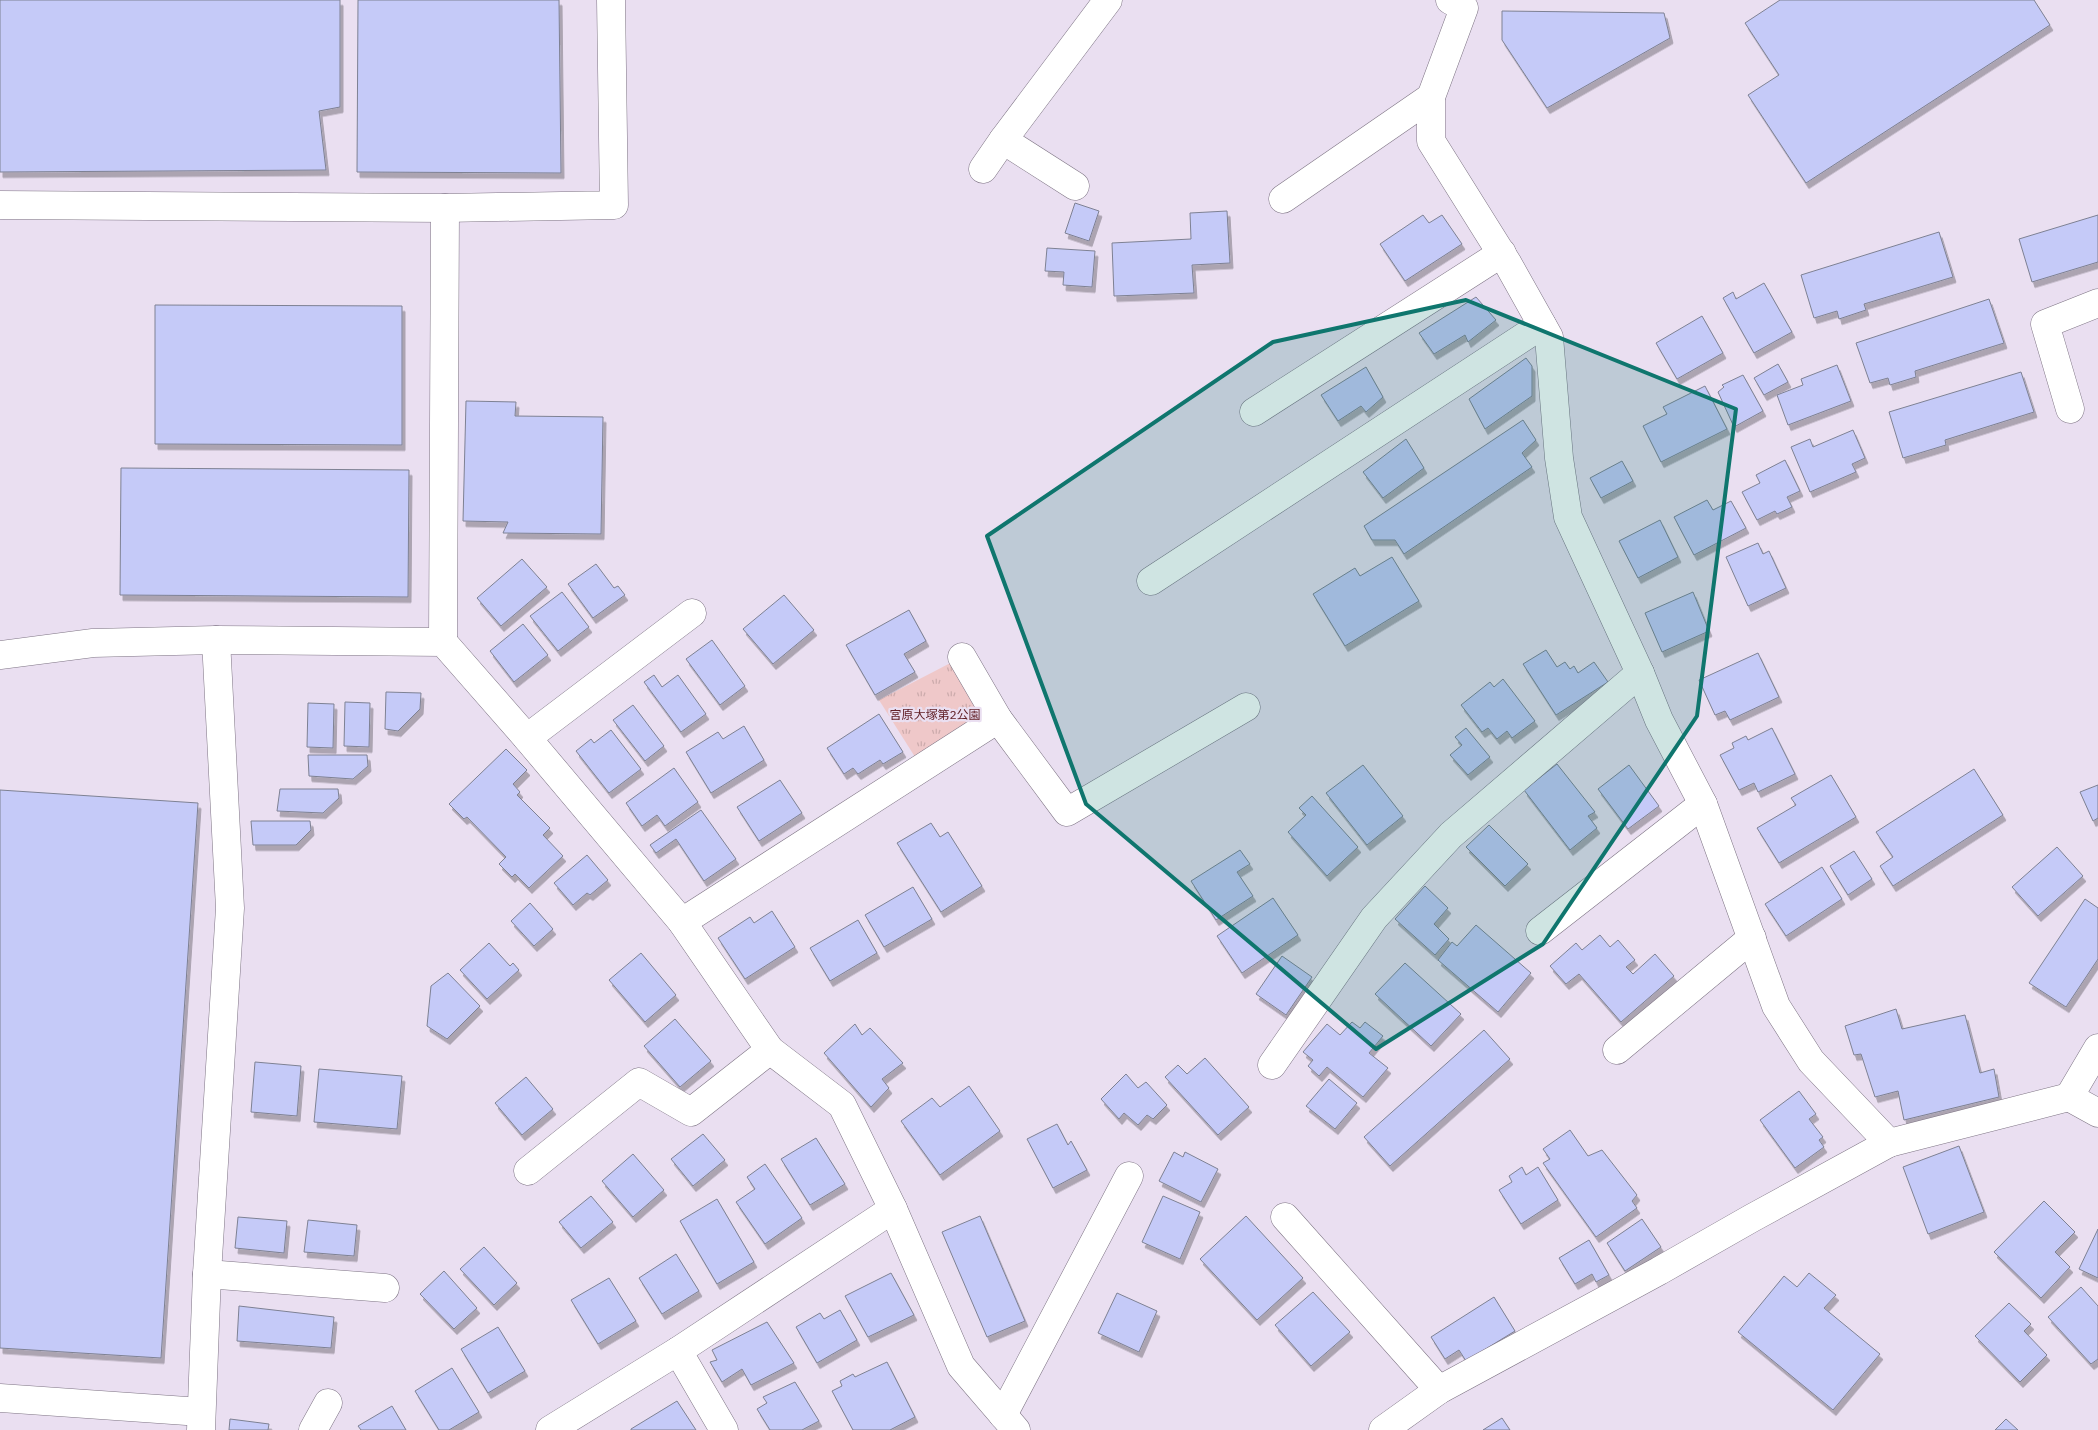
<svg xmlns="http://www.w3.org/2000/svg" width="2098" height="1430" viewBox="0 0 2098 1430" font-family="'IBM Plex Sans','Noto Sans JP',sans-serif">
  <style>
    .grass { fill: url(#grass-tufts) }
    .building { fill: #c5caf8; stroke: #7e8193; filter: url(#shadow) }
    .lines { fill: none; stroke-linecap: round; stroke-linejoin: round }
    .street-casing { stroke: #7e7484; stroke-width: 29 }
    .street { stroke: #fff; stroke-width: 28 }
    .marked { fill: #0f766e; fill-opacity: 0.2; stroke: #0f766e; stroke-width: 4; stroke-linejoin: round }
    .labels { text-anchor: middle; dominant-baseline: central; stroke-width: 4.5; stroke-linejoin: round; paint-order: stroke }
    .park-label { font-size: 12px; fill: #612027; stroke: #eadff1 }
  </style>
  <defs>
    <pattern id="grass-tufts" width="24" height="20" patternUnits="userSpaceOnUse" patternTransform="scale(1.25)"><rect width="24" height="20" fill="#efc8c9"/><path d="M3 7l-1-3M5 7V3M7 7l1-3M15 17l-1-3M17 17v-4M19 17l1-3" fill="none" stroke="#ccabac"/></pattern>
    <filter id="shadow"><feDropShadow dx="3" dy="5.5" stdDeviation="0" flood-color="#0004"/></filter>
  </defs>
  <rect width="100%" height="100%" fill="#eadff1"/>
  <!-- grass -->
  <polygon class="grass" points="962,657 998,719 922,768 879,700"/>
  <!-- building -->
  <g class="building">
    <polygon points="0,0 340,0 340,107 319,111 326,170 0,172"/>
    <polygon points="358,0 559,0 561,173 357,172"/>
    <polygon points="1780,0 2034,0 2050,25 1806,183 1748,95 1779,75 1745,23"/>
    <polygon points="1502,11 1664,13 1670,38 1547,108 1502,40"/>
    <polygon points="1075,203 1099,211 1089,241 1065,233"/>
    <polygon points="1227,211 1230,263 1192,265 1194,293 1114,296 1112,243 1191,239 1190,213"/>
    <polygon points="1423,215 1429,223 1442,215 1462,244 1405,281 1380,244"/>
    <polygon points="2098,215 2098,262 2032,282 2019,239"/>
    <polygon points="1939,232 1953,277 1864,304 1866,310 1839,319 1837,311 1814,318 1801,275"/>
    <polygon points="1047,248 1095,251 1092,287 1063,285 1064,272 1045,271"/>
    <polygon points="1764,283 1792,332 1754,353 1723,298 1733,292 1736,299"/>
    <polygon points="1476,297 1496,320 1468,342 1465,335 1434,354 1419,333"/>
    <polygon points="1989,299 2004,343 1915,371 1916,377 1890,385 1888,378 1870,383 1856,343"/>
    <polygon points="155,305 402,306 402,445 155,444"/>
    <polygon points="1702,316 1723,353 1677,379 1656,343"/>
    <polygon points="1526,358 1532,366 1532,396 1485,429 1469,399"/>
    <polygon points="1778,364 1788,382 1764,395 1754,378"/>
    <polygon points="1837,365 1851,401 1788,425 1777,395 1803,385 1801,379"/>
    <polygon points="1366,367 1383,397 1366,412 1361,406 1338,421 1321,395"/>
    <polygon points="2021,372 2034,412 1945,440 1946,445 1903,458 1889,412"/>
    <polygon points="1743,375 1763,411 1734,427 1718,392 1724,387 1722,385"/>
    <polygon points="1705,386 1727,429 1661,462 1643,426 1667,414 1663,407"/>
    <polygon points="466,401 516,402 515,416 603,417 601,534 503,533 508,522 463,521"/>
    <polygon points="1523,420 1536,440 1522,453 1532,467 1404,554 1395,540 1372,540 1364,526"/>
    <polygon points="1853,430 1865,458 1852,464 1856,472 1810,492 1791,447 1810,439 1813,447"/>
    <polygon points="1406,439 1424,468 1383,498 1363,472"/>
    <polygon points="1785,460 1800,491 1787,497 1792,507 1777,514 1775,511 1757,520 1742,492 1760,483 1756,475"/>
    <polygon points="1622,461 1633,481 1601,498 1590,478"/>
    <polygon points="121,468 409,470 408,597 120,595"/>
    <polygon points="1707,500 1713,510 1731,501 1746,528 1694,555 1674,517"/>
    <polygon points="1660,520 1678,557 1638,578 1619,541"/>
    <polygon points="1758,543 1763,554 1769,551 1786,588 1748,606 1726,557"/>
    <polygon points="1392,557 1419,601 1345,646 1313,594 1355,568 1360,576"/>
    <polygon points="522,559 547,587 501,626 477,598"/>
    <polygon points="596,564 614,588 618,586 625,595 593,618 568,584"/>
    <polygon points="562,592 589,627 558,651 530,616"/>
    <polygon points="1693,592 1709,631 1662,652 1645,613"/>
    <polygon points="784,595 814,630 773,664 743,629"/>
    <polygon points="909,610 926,641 904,654 915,672 875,695 846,645"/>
    <polygon points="523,624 548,655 514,682 490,651"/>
    <polygon points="712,640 745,686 720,705 686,659"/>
    <polygon points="1546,650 1557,667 1565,662 1570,669 1574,666 1578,673 1594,662 1608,682 1556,715 1523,664"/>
    <polygon points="1758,653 1779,697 1730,720 1725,711 1715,715 1699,680"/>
    <polygon points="654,675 662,687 678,675 706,714 681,732 644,682"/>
    <polygon points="1503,679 1535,721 1512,738 1507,731 1497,739 1488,728 1482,732 1461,705 1490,682 1494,687"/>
    <polygon points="386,692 421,693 420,709 398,731 385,729"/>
    <polygon points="345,702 370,703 369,747 344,746"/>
    <polygon points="308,703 334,704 333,748 307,747"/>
    <polygon points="633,705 664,746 645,761 613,720"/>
    <polygon points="879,714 903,752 883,764 880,760 858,774 853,768 844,774 827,748"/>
    <polygon points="744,726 764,760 711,793 686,752 718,732 723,739"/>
    <polygon points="1466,728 1490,757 1468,775 1450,755 1462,745 1455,737"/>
    <polygon points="1772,728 1795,774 1758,792 1754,783 1739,790 1720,755 1734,748 1732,743 1746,736 1748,740"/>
    <polygon points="611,730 641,769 609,793 576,751 591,739 594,743"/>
    <polygon points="506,749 527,770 513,784 520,792 517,795 550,828 543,835 563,856 529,888 515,874 512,877 499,864 506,857 467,817 464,819 449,804"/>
    <polygon points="308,755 367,755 368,766 353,779 309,776"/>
    <polygon points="1557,764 1595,812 1588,816 1597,828 1570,850 1524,790"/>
    <polygon points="1363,765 1403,816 1367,845 1326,793"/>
    <polygon points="1629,765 1659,806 1628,829 1598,789"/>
    <polygon points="674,768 698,802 665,826 657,815 642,826 626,803"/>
    <polygon points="1974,769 2003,815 1893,886 1880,866 1893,857 1876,832"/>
    <polygon points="1831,775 1856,817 1779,863 1757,828 1796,805 1791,798"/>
    <polygon points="780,780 802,813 759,841 737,807"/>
    <polygon points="2098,785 2098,818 2093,821 2080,792"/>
    <polygon points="280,789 338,789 339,798 323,813 277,811"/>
    <polygon points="0,790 198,803 161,1358 0,1348"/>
    <polygon points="1312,796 1358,847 1327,876 1288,832 1306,815 1299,808"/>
    <polygon points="701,810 736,859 704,881 676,839 656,853 650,845"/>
    <polygon points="251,821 310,821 311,830 296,845 253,845"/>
    <polygon points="931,823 940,837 948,832 982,886 941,912 897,843"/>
    <polygon points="1489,825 1528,864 1505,886 1466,847"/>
    <polygon points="2057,847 2083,876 2038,916 2012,887"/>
    <polygon points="1240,850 1250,864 1237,872 1253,896 1216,920 1191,881"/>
    <polygon points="1854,851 1872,879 1848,895 1830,866"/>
    <polygon points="587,855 608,880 590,895 587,893 573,905 554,883"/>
    <polygon points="1822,867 1842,899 1786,936 1765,904"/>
    <polygon points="1425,886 1448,908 1434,924 1449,939 1435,955 1395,919"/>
    <polygon points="913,887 932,919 884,947 865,915"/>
    <polygon points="1273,898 1298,935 1242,973 1217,936"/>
    <polygon points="2085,899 2098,908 2098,959 2066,1007 2029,983"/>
    <polygon points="530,903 553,929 534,946 511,921"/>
    <polygon points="772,911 795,947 745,979 718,938 750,917 754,923"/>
    <polygon points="858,920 877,953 830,981 810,948"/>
    <polygon points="1476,925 1531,973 1498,1012 1438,960 1452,942 1457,946"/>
    <polygon points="1600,935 1610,947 1618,940 1635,960 1626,967 1633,974 1655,954 1674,976 1621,1022 1579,974 1566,984 1550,966 1576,943 1582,950"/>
    <polygon points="489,943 510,966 513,963 519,970 487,999 460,970"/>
    <polygon points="641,953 676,995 645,1022 609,980"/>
    <polygon points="1282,956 1312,977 1286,1015 1256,994"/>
    <polygon points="1405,963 1461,1014 1431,1046 1375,994"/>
    <polygon points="448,973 480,1006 447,1039 427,1026 431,986"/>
    <polygon points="1896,1009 1902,1029 1965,1015 1980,1073 1994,1069 1999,1097 1904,1120 1898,1091 1875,1097 1861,1054 1854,1055 1845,1026"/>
    <polygon points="675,1019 711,1061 680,1087 644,1046"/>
    <polygon points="1352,1022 1360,1028 1365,1022 1383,1036 1369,1053 1388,1068 1363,1097 1327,1067 1319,1076 1308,1066 1313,1060 1303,1052 1327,1024 1340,1035"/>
    <polygon points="855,1024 862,1035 870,1028 903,1063 882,1079 889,1088 871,1107 824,1053"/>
    <polygon points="1484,1030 1510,1059 1390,1166 1364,1137"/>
    <polygon points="1205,1058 1249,1107 1218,1135 1165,1077 1178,1065 1187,1074"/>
    <polygon points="255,1062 301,1066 297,1116 251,1112"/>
    <polygon points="319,1069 402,1076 397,1129 314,1122"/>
    <polygon points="1126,1074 1138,1088 1146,1082 1167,1105 1153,1119 1147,1115 1138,1125 1124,1113 1119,1119 1101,1099"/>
    <polygon points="526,1077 553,1109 522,1135 495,1103"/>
    <polygon points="1329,1079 1357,1103 1335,1129 1306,1106"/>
    <polygon points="969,1086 1000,1131 940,1175 901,1121 932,1098 940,1107"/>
    <polygon points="1799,1091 1816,1114 1809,1119 1823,1137 1819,1140 1824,1147 1795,1168 1760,1120"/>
    <polygon points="1057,1124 1068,1145 1071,1141 1087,1170 1053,1188 1027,1139"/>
    <polygon points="1570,1130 1588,1156 1602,1150 1637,1195 1632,1201 1637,1208 1596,1237 1543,1163 1550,1159 1543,1149"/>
    <polygon points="703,1134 725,1160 693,1186 671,1159"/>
    <polygon points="816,1138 845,1184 810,1205 781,1159"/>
    <polygon points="1959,1146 1984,1212 1928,1234 1903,1167"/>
    <polygon points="1174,1152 1183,1157 1185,1152 1218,1169 1201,1202 1159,1181"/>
    <polygon points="633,1154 664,1190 633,1217 602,1181"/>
    <polygon points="765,1164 802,1218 765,1244 736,1202 755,1189 747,1177"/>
    <polygon points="1522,1167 1526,1175 1538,1167 1558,1200 1521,1224 1499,1190 1512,1182 1509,1176"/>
    <polygon points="591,1196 613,1222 581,1248 559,1222"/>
    <polygon points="1163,1196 1200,1212 1180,1259 1142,1242"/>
    <polygon points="717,1199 754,1262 717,1284 680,1221"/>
    <polygon points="2044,1201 2075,1232 2055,1252 2070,1267 2041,1298 1994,1252"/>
    <polygon points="980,1216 1025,1321 987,1337 942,1232"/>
    <polygon points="1246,1216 1303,1278 1257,1320 1200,1259"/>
    <polygon points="238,1217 287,1221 284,1253 235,1248"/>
    <polygon points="1642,1219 1661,1247 1625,1271 1607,1243"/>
    <polygon points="308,1220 357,1225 354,1256 304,1252"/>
    <polygon points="2098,1229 2098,1278 2079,1269"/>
    <polygon points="1589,1240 1609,1275 1596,1282 1592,1274 1575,1284 1559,1258"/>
    <polygon points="484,1247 517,1283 494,1305 460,1269"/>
    <polygon points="676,1254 699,1291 662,1314 639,1278"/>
    <polygon points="444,1271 477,1308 454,1329 420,1294"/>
    <polygon points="891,1273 914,1315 868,1337 845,1296"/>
    <polygon points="1809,1273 1836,1295 1824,1308 1880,1354 1833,1410 1738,1332 1784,1276 1797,1287"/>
    <polygon points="609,1278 636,1321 598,1344 571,1300"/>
    <polygon points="2081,1287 2098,1306 2098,1359 2091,1364 2048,1317"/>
    <polygon points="1313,1292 1350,1332 1311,1366 1275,1325"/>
    <polygon points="1117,1293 1157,1311 1139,1352 1098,1333"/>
    <polygon points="1494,1297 1515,1331 1466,1361 1459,1350 1445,1359 1431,1337"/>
    <polygon points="2009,1303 2031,1324 2024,1331 2047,1355 2020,1382 1975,1336"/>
    <polygon points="239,1306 334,1317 331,1348 237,1341"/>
    <polygon points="840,1310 857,1340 817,1363 796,1327 820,1313 824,1319"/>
    <polygon points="767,1322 794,1363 751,1385 742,1369 722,1382 710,1362 717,1360 712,1350"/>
    <polygon points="498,1327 525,1371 488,1393 461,1349"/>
    <polygon points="887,1362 915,1417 890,1430 853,1430 832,1391 842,1386 840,1381 853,1374 855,1377"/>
    <polygon points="452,1368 479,1412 449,1430 439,1430 415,1391"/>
    <polygon points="795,1382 819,1421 802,1430 770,1430 757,1409 767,1403 763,1397"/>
    <polygon points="677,1401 696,1430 631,1430 631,1429"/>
    <polygon points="392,1406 406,1430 361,1430 358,1426"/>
    <polygon points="1502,1418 1510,1430 1483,1430"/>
    <polygon points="230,1419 269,1424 268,1430 229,1430"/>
    <polygon points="2006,1419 2018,1430 1995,1430"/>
  </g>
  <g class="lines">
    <defs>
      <g id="street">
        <polyline points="1450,0 1464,8 1431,97 1431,141 1508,264 1549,337 1559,458 1568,517 1640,673 1659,720 1703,804 1776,1006 1811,1061 1889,1143"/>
        <polyline points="983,169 1003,140"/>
        <polyline points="1075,186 1003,140 1108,0"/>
        <polyline points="1283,199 1431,97"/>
        <polyline points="0,205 445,208 614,205 611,0"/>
        <polyline points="2070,409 2045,324 2098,303"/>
        <polyline points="1254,412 1502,253"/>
        <polyline points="1151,581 1542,325"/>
        <polyline points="443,642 445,208"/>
        <polyline points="0,655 93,643 216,640 443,642 527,738 682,922 770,1050 842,1105 893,1209 961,1366 1016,1430"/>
        <polyline points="962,657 998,719 1067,812 1246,707"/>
        <polyline points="527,738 692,613"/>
        <polyline points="682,922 998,719"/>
        <polyline points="1540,931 1703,804"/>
        <polyline points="1617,1050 1752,938"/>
        <polyline points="1272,1065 1374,918 1451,835 1640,673"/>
        <polyline points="2069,1097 2098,1113"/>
        <polyline points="528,1171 639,1082 691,1112 770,1050"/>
        <polyline points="1285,1217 1439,1390"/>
        <polyline points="207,1274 385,1288"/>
        <polyline points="678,1351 724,1430"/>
        <polyline points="0,1398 201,1412"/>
        <polyline points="1003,1415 1129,1176"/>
        <polyline points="201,1430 207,1274 230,908 216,640"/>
        <polyline points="313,1430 328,1403"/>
        <polyline points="550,1430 678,1351 893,1209"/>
        <polyline points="1383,1430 1439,1390 1659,1271 1752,1218 1889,1143 2069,1097 2098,1048"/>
      </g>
    </defs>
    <!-- street casing -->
    <use href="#street" class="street-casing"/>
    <!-- street -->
    <use href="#street" class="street"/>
  </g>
  <!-- marked area -->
  <path class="marked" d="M1466,300L1736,409L1697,716L1543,944L1376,1049L1086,804L987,536L1273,342Z"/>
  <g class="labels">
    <!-- park labels -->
    <g class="park-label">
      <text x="935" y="714">宮原大塚第2公園</text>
    </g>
  </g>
</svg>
